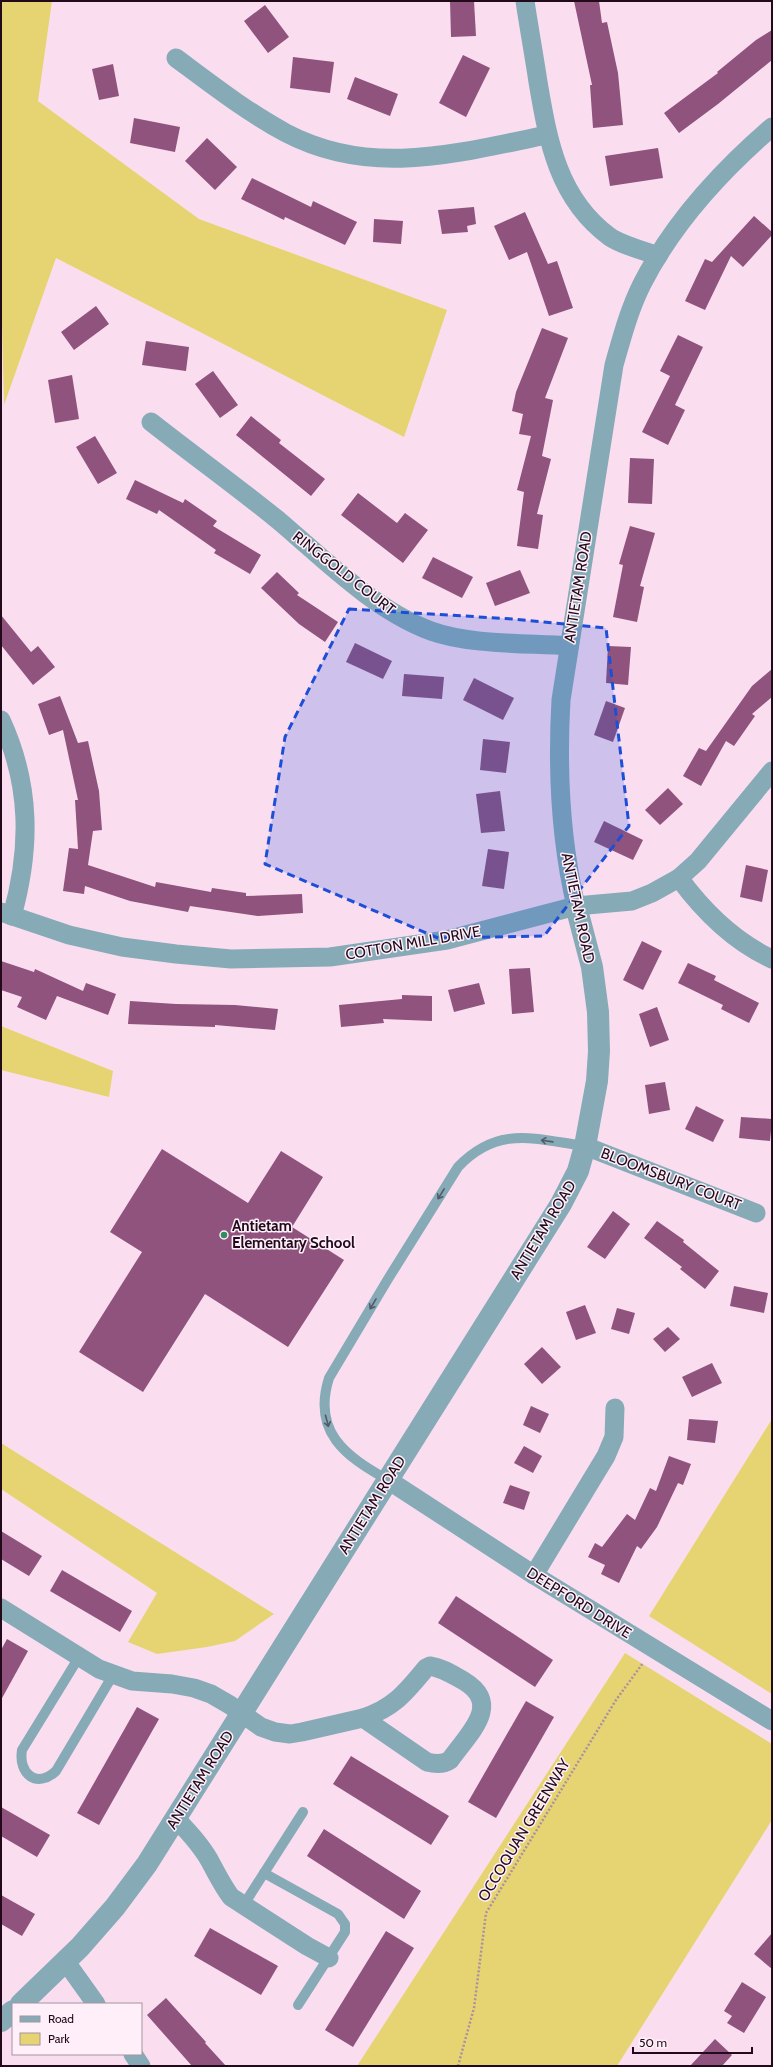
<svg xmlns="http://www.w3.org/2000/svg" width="773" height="2067" viewBox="0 0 773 2067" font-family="Cabin,sans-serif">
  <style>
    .green { fill: #e6d472 }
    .building { fill: #8f537d }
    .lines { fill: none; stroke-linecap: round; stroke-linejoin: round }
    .path { stroke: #aa90a1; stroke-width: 2.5; stroke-dasharray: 2 2; stroke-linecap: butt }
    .service { stroke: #86abb7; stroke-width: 10 }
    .minor { stroke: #86abb7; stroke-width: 19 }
    .tertiary { stroke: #86abb7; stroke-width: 22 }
    .oneway { stroke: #545a69 }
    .marked { fill: #1d4ed8; fill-opacity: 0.2; stroke: #1d4ed8; stroke-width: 3; stroke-dasharray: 8 5; stroke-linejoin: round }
    .poi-dot { fill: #338c61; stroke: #feeff9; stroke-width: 1.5 }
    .labels { text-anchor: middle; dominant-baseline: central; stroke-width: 3; stroke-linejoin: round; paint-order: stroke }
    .street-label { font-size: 15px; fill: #220a1b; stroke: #feeff9 }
    .poi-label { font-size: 15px; font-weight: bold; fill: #220a1b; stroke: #feeff9; text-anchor: start }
  </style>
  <rect width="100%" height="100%" fill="#fadef0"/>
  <!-- green -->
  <g class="green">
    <polygon points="1,1 52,1 38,101 199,219 447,310 404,437 56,258 4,405 1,283"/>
    <polygon points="1,1026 113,1071 109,1097 1,1070"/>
    <polygon points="772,1419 772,1694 649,1616"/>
    <polygon points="1,1443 274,1614 235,1641 207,1647 157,1654 128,1642 157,1593 1,1489"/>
    <polygon points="625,1653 772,1744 772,1820 617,2066 357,2066"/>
  </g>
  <!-- building -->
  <g class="building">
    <polygon points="450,1 474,1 476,36 451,37"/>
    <polygon points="574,1 599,1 602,23 607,22 618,73 623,125 593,128 590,85 592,85"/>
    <polygon points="265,5 289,37 268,53 244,21"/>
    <polygon points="772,30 772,60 718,104 679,133 664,113 718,73 717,72 756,40"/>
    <polygon points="463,55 490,68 466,117 439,103"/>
    <polygon points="293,57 334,62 330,93 290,88"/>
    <polygon points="113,64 119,96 99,100 92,69"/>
    <polygon points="355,77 398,94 390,116 347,99"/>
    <polygon points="134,118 180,127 175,152 130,143"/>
    <polygon points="207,138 237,167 215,190 185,161"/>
    <polygon points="658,148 663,178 610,186 605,156"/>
    <polygon points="252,178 311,207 313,201 357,222 345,245 285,217 284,220 241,199"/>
    <polygon points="474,207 476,224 467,226 468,232 442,234 438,210"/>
    <polygon points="525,212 548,264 557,261 573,308 549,316 527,252 509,260 494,226"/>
    <polygon points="754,216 772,232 772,235 743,267 731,256 705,310 685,301 705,259 712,262"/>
    <polygon points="374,219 403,221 401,244 373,242"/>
    <polygon points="96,306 109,324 74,350 61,332"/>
    <polygon points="542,328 568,338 545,398 553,400 542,456 551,459 537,514 543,515 538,549 517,546 524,492 517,490 531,436 519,434 523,414 512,411 516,392"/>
    <polygon points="678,335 703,347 675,405 685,410 668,445 642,432 670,376 660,371"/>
    <polygon points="146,341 189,347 186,371 142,365"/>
    <polygon points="213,371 238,405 220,418 195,384"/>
    <polygon points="72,375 79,419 55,423 48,380"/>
    <polygon points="251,416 281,440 279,443 325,479 311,496 236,435"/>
    <polygon points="95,436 117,473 98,484 76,447"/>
    <polygon points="630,458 654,459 652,504 628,503"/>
    <polygon points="135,480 183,503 185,499 217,521 213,526 261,555 250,574 214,553 216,550 159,510 157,514 126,499"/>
    <polygon points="358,493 397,523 405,513 428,530 403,563 341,515"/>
    <polygon points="630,526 655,533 640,586 644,587 637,622 613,617 623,565 619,564"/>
    <polygon points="433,557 473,577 462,598 422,578"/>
    <polygon points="520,570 530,593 495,606 486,583"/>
    <polygon points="277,572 299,593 297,595 338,622 325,642 299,624 261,588"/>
    <polygon points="1,615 31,652 38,646 55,667 33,685 1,645"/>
    <polygon points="355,643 392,661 383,679 346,662"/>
    <polygon points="608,646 631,647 628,685 606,683"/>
    <polygon points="772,669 772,697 752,714 755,716 734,746 726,741 701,786 683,776 699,748 706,751 752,686"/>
    <polygon points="404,674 444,677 442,699 402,696"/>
    <polygon points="474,678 514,698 503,720 463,700"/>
    <polygon points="60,696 78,743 88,741 99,791 102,830 93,831 88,865 155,887 156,882 211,892 212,888 246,893 246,896 302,894 303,913 258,916 190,906 188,912 130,901 85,886 84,894 63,891 69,848 78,849 75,800 78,800 63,730 49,735 38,704"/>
    <polygon points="606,701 625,708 613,742 594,735"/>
    <polygon points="483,739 510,742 506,773 480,770"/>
    <polygon points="668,788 683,804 660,825 645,810"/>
    <polygon points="500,791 505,831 481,833 476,794"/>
    <polygon points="604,821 643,840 633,860 594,842"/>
    <polygon points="488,849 509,852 504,889 482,886"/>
    <polygon points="746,865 768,870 762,902 740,897"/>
    <polygon points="642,941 662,951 643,990 623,980"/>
    <polygon points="1,961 34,972 35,969 83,991 86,983 116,994 108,1015 57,996 46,1020 17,1007 22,997 1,990"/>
    <polygon points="688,963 716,976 714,980 759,1003 749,1023 721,1009 723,1005 678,983"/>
    <polygon points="530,968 534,1012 512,1014 509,969"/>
    <polygon points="479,983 485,1004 454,1012 448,990"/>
    <polygon points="402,995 432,996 432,1021 383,1019 384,1023 341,1027 339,1005 402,999"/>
    <polygon points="130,1001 176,1004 235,1005 278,1009 275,1030 215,1025 215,1027 128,1024"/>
    <polygon points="657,1007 669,1040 650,1047 639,1014"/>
    <polygon points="665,1082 670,1110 649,1114 645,1085"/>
    <polygon points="696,1106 724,1120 713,1142 685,1129"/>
    <polygon points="741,1117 772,1119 770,1141 739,1138"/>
    <polygon points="162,1149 248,1203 281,1151 323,1177 292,1227 344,1260 288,1347 205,1294 143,1392 79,1352 142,1252 110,1232"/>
    <polygon points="613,1211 630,1224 605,1259 587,1247"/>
    <polygon points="657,1221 684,1240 683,1242 719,1271 705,1289 680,1269 682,1267 644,1238"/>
    <polygon points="734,1286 768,1293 764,1313 730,1306"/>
    <polygon points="585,1305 596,1333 576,1340 566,1312"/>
    <polygon points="617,1308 635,1313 629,1334 611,1329"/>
    <polygon points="668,1327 680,1339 665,1352 653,1339"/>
    <polygon points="542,1347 561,1367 542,1384 524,1364"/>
    <polygon points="712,1363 722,1383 692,1397 682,1377"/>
    <polygon points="531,1406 549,1414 540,1433 523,1425"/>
    <polygon points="689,1419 718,1421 715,1443 687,1440"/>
    <polygon points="524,1446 542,1456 533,1473 514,1463"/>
    <polygon points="669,1456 691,1464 683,1485 678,1483 657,1527 641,1549 637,1546 619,1583 601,1574 605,1565 588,1557 595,1543 602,1547 627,1514 635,1520 650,1488 656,1491"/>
    <polygon points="510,1485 530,1492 524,1510 503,1503"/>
    <polygon points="1,1531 42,1556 29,1576 1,1559"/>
    <polygon points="62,1570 132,1611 120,1632 50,1591"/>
    <polygon points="456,1596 553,1660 535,1687 438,1623"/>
    <polygon points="7,1639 28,1651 1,1700 1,1650"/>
    <polygon points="526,1701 554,1717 496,1818 468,1802"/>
    <polygon points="137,1707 159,1719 99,1825 77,1813"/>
    <polygon points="351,1756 449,1816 431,1845 333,1784"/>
    <polygon points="1,1807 50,1835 37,1857 1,1836"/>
    <polygon points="324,1829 421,1891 404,1919 307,1856"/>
    <polygon points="1,1895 35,1914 22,1936 1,1924"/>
    <polygon points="210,1928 278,1966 261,1995 194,1956"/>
    <polygon points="386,1931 414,1948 353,2047 325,2030"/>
    <polygon points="772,1933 772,1969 754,1954"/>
    <polygon points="742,1982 766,1997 744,2033 727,2023 732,2016 724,2011"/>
    <polygon points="166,1998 206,2042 205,2043 226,2066 192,2066 147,2015"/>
    <polygon points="715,2039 732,2055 722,2066 690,2066"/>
  </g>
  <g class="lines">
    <!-- path -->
    <polyline class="path" points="458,2066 474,2008 486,1913 616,1700 643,1663"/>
    <!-- service -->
    <g class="service">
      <path d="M388,1480C345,1456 312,1432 329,1378L388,1279L458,1167C498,1125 534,1139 585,1146"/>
      <path d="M79,1657L22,1750C18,1774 37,1789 56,1771L113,1675"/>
      <polyline points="264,1873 338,1914 345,1924 345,1932 298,2005"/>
      <polyline points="243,1906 303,1812"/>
    </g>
    <!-- minor -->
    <g class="minor">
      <path d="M525,1C529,28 534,55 538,82C548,141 558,199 610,237C621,245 645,251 658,256"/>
      <path d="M176,58C211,84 247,112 286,133C372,178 457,153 547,135"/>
      <path d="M151,422C193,455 236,486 278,520C324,559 374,610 431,631C469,645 528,643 569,646"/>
      <path d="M1,720C31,785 31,848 12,916"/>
      <path d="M679,878C704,912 733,941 772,959"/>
      <path d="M576,906C560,838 557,770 561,700L614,365C622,337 629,310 642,284C673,223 721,171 772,127"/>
      <polyline points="1,912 69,935 122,947 176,954 231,959 330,957 447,940 576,906 632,901 652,893 679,878 698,861 772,771"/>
      <polyline points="585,1146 756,1213"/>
      <polyline points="388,1480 534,1575 772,1721"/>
      <polyline points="534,1575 606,1456 614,1437 615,1408"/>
      <polyline points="1,1608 99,1669 132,1681 172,1684 194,1688 211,1694 230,1705 261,1727 275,1732 290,1734 302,1732 363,1718"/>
      <path d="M430,1666C443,1668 453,1675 464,1681C503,1705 468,1734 450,1760C443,1765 435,1764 427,1762L363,1718C394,1708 406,1692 426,1668Z"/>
      <path d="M176,1819C190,1833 203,1847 212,1865C218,1876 223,1886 231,1897L307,1946L329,1958"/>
      <polyline points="66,1962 96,2004"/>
      <polyline points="133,2054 141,2066"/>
    </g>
    <!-- tertiary -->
    <g class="tertiary">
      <polyline points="21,2004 80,1947 115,1907 147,1864 561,1204 578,1171 585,1146 597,1081 599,1051 598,1012 592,967 576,906"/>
      <polyline points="1,2021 13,2011"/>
    </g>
  </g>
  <!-- one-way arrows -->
  <defs><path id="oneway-shaft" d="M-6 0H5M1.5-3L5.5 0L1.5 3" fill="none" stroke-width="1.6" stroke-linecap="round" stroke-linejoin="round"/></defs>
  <g class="oneway">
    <use href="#oneway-shaft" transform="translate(547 1141) rotate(-172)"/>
    <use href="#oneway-shaft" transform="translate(441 1194) rotate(122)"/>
    <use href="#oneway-shaft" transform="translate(373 1304) rotate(121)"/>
    <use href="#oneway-shaft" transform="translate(327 1421) rotate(75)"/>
  </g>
  <!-- marked area -->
  <path class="marked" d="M349,609L513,619L606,628L629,826L544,936L438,938L265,864L285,737Z"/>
  <!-- markers -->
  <circle class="poi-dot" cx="224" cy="1235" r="4"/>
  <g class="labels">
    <!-- street labels -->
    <g class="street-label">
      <text transform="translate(344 573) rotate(38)">RINGGOLD COURT</text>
      <text transform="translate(578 587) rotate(-81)">ANTIETAM ROAD</text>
      <text transform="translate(578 908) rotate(78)">ANTIETAM ROAD</text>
      <text transform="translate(413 943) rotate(-10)">COTTON MILL DRIVE</text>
      <text transform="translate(671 1179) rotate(21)">BLOOMSBURY COURT</text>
      <text transform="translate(543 1230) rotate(-59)">ANTIETAM ROAD</text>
      <text transform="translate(372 1505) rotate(-58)">ANTIETAM ROAD</text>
      <text transform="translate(579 1603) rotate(32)">DEEPFORD DRIVE</text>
      <text transform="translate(200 1780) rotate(-58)">ANTIETAM ROAD</text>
      <text transform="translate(524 1830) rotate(-59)">OCCOQUAN GREENWAY</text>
    </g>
    <!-- poi labels -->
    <g class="poi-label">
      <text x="232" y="1226">Antietam<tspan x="232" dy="17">Elementary School</tspan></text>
    </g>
  </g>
  <!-- border -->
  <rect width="773" height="2067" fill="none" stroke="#220a1b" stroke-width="4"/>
  <!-- legend -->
  <rect x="12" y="2003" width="130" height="52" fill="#feeff9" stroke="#a693a0"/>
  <rect x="20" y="2016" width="20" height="6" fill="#86abb7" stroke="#a693a0"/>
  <text x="48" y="2023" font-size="12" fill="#220a1b">Road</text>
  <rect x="20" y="2033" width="20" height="12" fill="#e6d472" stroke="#a693a0"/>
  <text x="48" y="2043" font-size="12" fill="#220a1b">Park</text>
  <!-- scale -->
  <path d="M633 2047v6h119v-6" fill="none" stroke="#220a1b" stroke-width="2"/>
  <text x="639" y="2047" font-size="12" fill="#220a1b" stroke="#feeff9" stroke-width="3" paint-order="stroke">50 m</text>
</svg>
